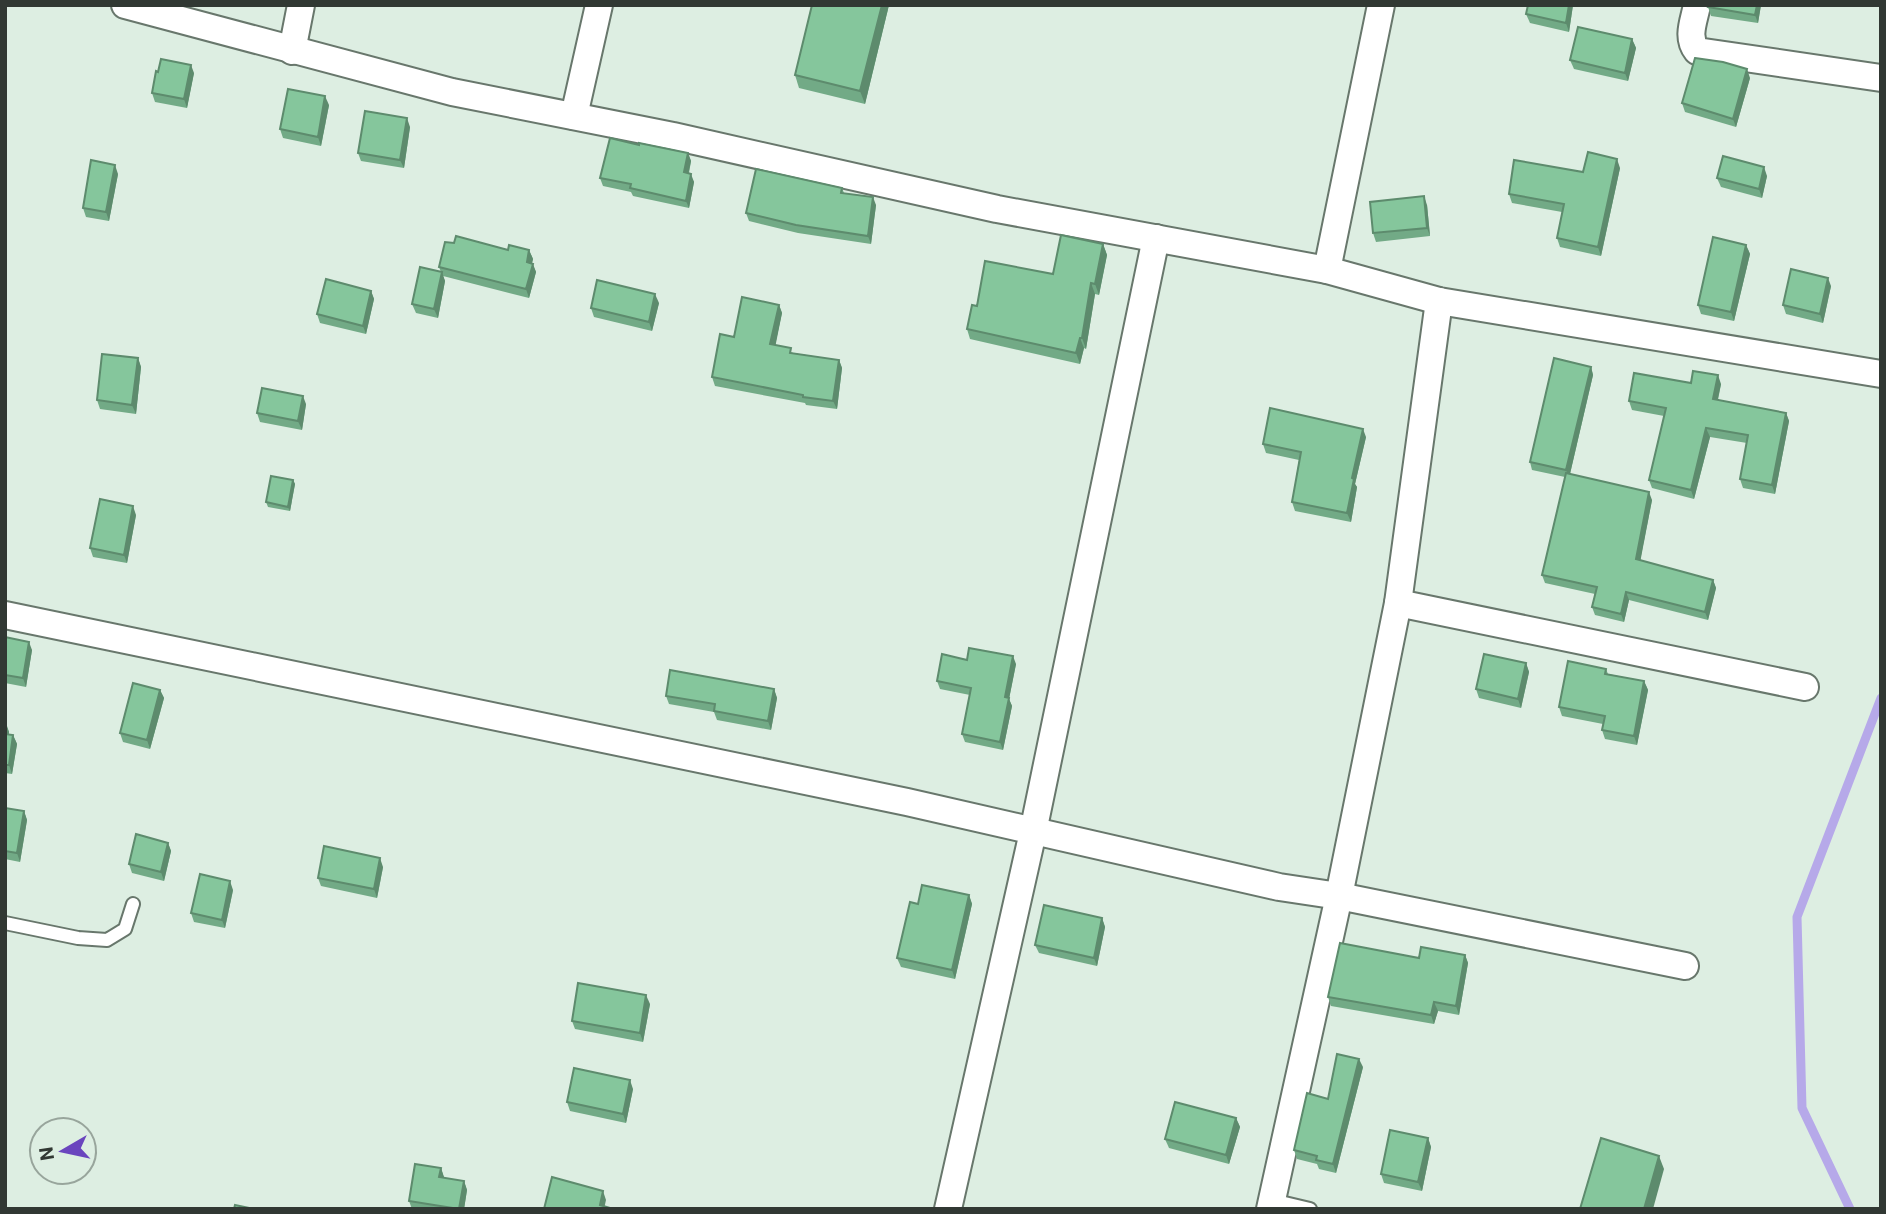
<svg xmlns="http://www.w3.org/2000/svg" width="1886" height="1214" viewBox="0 0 1886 1214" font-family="Roboto,sans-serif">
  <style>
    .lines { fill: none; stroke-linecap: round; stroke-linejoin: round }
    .stream { stroke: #b6a9e9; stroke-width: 9 }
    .service-casing { stroke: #68776c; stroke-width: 16 }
    .minor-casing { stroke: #68776c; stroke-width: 30 }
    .service { stroke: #fff; stroke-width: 12 }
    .minor { stroke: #fff; stroke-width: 26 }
    .wall { fill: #72aa86 }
    .shaded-wall { fill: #5d8b6d }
    .building { fill: #85c69c; stroke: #5d8b6d; stroke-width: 2 }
  </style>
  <rect width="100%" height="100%" fill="#ddeee2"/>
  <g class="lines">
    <!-- stream -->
    <polyline class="stream" points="1850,1209 1802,1108 1797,917 1881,698"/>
    <defs>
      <g id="service">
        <polyline points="5,923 78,938 107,940 125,929 133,904"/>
        <polyline points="1272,1200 1310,1209"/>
      </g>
      <g id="minor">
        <polyline points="125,5 452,92 673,136 997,209 1327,270 1439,301 1881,374"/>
        <path d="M1697,5C1694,21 1686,37 1697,51L1881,78"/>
        <polyline points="292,51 301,5"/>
        <polyline points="574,116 599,5"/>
        <polyline points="1327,270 1381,5"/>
        <polyline points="1398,603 1805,687"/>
        <polyline points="5,615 907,802 1279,887 1339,896 1685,966"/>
        <polyline points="948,1209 1033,832 1156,238"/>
        <polyline points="1270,1209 1339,896 1398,603 1439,301"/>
      </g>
    </defs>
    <!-- service casing -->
    <use href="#service" class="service-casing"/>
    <!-- minor casing -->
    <use href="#minor" class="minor-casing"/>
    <!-- service -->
    <use href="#service" class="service"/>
    <!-- minor -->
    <use href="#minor" class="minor"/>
  </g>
  <!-- wall -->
  <g class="wall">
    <polygon points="812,5 889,5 865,104 799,88 795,75"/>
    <polygon points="1528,5 1573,5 1569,32 1530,23 1526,14"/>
    <polygon points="1761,5 1758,23 1711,16 1708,7"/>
    <polygon points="1632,39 1636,48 1628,81 1574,69 1570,60"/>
    <polygon points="194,73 187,108 155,102 152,93"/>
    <polygon points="1750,78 1736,127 1685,112 1682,103"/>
    <polygon points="329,105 321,146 283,138 280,129"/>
    <polygon points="410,127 404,168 361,161 358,153"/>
    <polygon points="639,145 688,153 691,161 689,173 694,182 689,208 633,196 631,192 603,186 600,178"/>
    <polygon points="1620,168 1601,256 1560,247 1557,238 1562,212 1512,203 1509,194 1583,172"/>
    <polygon points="118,174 109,221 86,217 83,208"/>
    <polygon points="1767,176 1762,198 1721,187 1717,178"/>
    <polygon points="842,188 844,193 876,205 871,244 798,233 749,221 746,213"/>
    <polygon points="1427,205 1430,236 1376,242 1373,233"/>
    <polygon points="454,243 508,250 529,250 533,259 532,263 536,272 529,298 443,276 445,281 438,318 416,313 412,304 441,272 439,267"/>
    <polygon points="1103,244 1107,255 1099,295 1095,294 1086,349 1084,348 1080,364 970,339 967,329 977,306 1053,274"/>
    <polygon points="1746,245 1750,254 1734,321 1701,314 1698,305"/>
    <polygon points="1831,286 1823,323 1786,314 1783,305"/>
    <polygon points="371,291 374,299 366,334 320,323 317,314"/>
    <polygon points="659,303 652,331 594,317 591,308"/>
    <polygon points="779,305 782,313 775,345 793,353 839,360 842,368 837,409 806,405 805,403 715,386 712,377 734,337"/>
    <polygon points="138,358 141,367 136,414 100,409 97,400"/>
    <polygon points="1591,367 1593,375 1570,474 1652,500 1640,561 1713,580 1716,588 1708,620 1629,600 1624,622 1595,615 1592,607 1595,594 1545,583 1542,575 1565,477 1532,470 1530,462"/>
    <polygon points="1691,383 1721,384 1718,400 1786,413 1789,421 1775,494 1743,488 1740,479 1747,443 1710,437 1694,499 1652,488 1649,480 1664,416 1632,410 1629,401"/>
    <polygon points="306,404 302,430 260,422 257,413"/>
    <polygon points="1366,437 1355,484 1357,487 1351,522 1295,511 1292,502 1299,460 1266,453 1263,444"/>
    <polygon points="293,480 295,484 290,511 268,507 266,502"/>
    <polygon points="136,515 127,563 93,557 90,548"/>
    <polygon points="5,637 32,650 26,687 5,683"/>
    <polygon points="967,660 1016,664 1009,699 1012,706 1003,750 965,742 962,734 970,695 940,689 937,681"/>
    <polygon points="1526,663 1529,672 1521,708 1479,698 1476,689"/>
    <polygon points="1606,669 1608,674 1644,681 1648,690 1637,745 1605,739 1602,730 1603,724 1562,716 1559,707"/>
    <polygon points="774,689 777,698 771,730 717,720 714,712 669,704 666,696"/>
    <polygon points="160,690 164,698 150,749 123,742 120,733"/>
    <polygon points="5,723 9,732 9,735 13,735 17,744 12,774 5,773"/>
    <polygon points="5,808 24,811 27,820 20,862 5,859"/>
    <polygon points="168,843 171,851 164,881 132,873 129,864"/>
    <polygon points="383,867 377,898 321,886 318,878"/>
    <polygon points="233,890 225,928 194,922 191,913"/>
    <polygon points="969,895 972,904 955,979 901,967 897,958 918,904"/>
    <polygon points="1102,918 1105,927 1097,966 1039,953 1035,945"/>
    <polygon points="1465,955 1468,963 1459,1015 1438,1011 1434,1024 1331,1006 1328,997 1419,958"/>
    <polygon points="650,1004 643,1042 575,1029 572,1021"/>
    <polygon points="1363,1067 1336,1173 1319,1169 1317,1164 1297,1159 1294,1150 1328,1099"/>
    <polygon points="633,1089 626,1123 570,1111 567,1102"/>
    <polygon points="1236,1118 1240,1127 1229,1164 1169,1148 1165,1139"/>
    <polygon points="1428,1138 1431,1147 1422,1191 1384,1183 1381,1174"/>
    <polygon points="441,1168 444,1178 464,1181 467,1190 464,1209 412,1209 409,1201"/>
  </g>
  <!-- shaded-wall -->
  <g class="shaded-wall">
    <polygon points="882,5 889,5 865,104 860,91"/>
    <polygon points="1569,5 1573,5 1569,32 1566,23"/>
    <polygon points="1757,5 1761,5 1758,23 1755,15"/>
    <polygon points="1632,39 1636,48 1628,81 1625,73"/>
    <polygon points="191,65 194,73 187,108 184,99"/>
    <polygon points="1747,69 1750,78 1736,127 1733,119"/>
    <polygon points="325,96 329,105 321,146 318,137"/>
    <polygon points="407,118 410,127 404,168 400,160"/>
    <polygon points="688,153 691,161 687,180 684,172"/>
    <polygon points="1617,159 1620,168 1601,256 1598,247"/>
    <polygon points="115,165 118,174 109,221 106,212"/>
    <polygon points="1764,167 1767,176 1762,198 1759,189"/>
    <polygon points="691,174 694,182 689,208 686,201"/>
    <polygon points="1424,196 1427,205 1430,236 1427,228"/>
    <polygon points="873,197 876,205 871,244 868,236"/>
    <polygon points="1103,244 1107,255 1099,295 1095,284"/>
    <polygon points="1746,245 1750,254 1734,321 1731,312"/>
    <polygon points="529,250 533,259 530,271 527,262"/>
    <polygon points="533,264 536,272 529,298 526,289"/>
    <polygon points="442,272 445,281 438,318 434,309"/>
    <polygon points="1828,278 1831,286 1823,323 1820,314"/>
    <polygon points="1091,283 1095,294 1086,349 1082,338"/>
    <polygon points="371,291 374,299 366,334 363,326"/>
    <polygon points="655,294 659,303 652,331 649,322"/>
    <polygon points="779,305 782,313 774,353 770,344"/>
    <polygon points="1080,338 1084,348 1080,364 1076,353"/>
    <polygon points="138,358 141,367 136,414 132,405"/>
    <polygon points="839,360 842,368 837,409 833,401"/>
    <polygon points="1591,367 1593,375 1569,478 1566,470"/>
    <polygon points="1718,375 1721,384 1716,407 1713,399"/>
    <polygon points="303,396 306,404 302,430 298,421"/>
    <polygon points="1786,413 1789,421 1775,494 1772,485"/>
    <polygon points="1706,428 1710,437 1694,499 1691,490"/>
    <polygon points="1363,429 1366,437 1355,484 1357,487 1351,522 1347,513 1352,478"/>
    <polygon points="293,480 295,484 290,511 288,507"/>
    <polygon points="1649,492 1652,500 1639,568 1636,559"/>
    <polygon points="133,506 136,515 127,563 124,555"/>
    <polygon points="1713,580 1716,588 1708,620 1705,612"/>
    <polygon points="1626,592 1629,600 1624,622 1621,614"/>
    <polygon points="29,642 32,650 26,687 23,678"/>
    <polygon points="1013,656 1016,664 1009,699 1012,706 1003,750 1000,742 1005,697"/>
    <polygon points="1526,663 1529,672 1521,708 1518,699"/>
    <polygon points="1644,681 1648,690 1637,745 1634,736"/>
    <polygon points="774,689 777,698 771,730 768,721"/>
    <polygon points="160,690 164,698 150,749 147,740"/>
    <polygon points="6,723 9,732 7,743 5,737"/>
    <polygon points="13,735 17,744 12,774 9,765"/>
    <polygon points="24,811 27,820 20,862 17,853"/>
    <polygon points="168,843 171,851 164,881 161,872"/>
    <polygon points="380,858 383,867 377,898 374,889"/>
    <polygon points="230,881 233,890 225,928 222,920"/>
    <polygon points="969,895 972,904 955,979 952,970"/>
    <polygon points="1102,918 1105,927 1097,966 1094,958"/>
    <polygon points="1465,955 1468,963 1459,1015 1456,1006"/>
    <polygon points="646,995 650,1004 643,1042 640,1033"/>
    <polygon points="1434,1002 1438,1011 1434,1024 1431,1015"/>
    <polygon points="1359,1059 1363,1067 1336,1173 1333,1164"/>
    <polygon points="630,1080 633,1089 626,1123 623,1114"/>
    <polygon points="1236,1118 1240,1127 1229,1164 1226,1155"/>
    <polygon points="1428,1138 1431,1147 1422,1191 1418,1182"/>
    <polygon points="1659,1156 1664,1169 1653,1209 1644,1209"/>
    <polygon points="441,1168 444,1177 442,1186 439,1177"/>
    <polygon points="464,1181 467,1190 464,1209 459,1209"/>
    <polygon points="603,1191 606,1200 604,1209 600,1205"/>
  </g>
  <!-- building -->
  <g class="building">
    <polygon points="812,5 882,5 860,91 795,75"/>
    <polygon points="1528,5 1569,5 1566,23 1526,14"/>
    <polygon points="1709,5 1757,5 1755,15 1708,7"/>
    <polygon points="1578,27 1632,39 1625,73 1570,60"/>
    <polygon points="1695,58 1723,62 1747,69 1733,119 1682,103"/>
    <polygon points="161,59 191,65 184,99 152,93 156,71 158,72"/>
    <polygon points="288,89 325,96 318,137 280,129"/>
    <polygon points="365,111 407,118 400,160 358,153"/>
    <polygon points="610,138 639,145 639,143 688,153 684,172 691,174 686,201 630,188 631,184 600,178"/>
    <polygon points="1588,152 1617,159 1598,247 1557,238 1564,204 1509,194 1514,160 1583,172"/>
    <polygon points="1723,156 1764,167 1759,189 1717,178"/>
    <polygon points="91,160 115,165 106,212 83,208"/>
    <polygon points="756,169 842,188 841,193 873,197 868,236 796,225 746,213"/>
    <polygon points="1424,196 1427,228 1373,233 1370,202"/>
    <polygon points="1061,235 1103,244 1095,284 1091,283 1082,338 1080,338 1076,353 967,329 972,305 977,306 985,261 1053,274"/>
    <polygon points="456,236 508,250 509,245 529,250 527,262 533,264 526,289 439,267 445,242 454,243"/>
    <polygon points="1713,237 1746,245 1731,312 1698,305"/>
    <polygon points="420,267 442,272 434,309 412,304"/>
    <polygon points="1791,269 1828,278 1820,314 1783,305"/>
    <polygon points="326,279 371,291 363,326 317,314"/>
    <polygon points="597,280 655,294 649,322 591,308"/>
    <polygon points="742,297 779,305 770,344 791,348 790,353 839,360 833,401 803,397 803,395 712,377 720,334 734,337"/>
    <polygon points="102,354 138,358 132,405 97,400"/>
    <polygon points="1554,358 1591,367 1566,470 1530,462"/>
    <polygon points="1693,371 1718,375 1713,399 1786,413 1772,485 1740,479 1748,435 1706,428 1691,490 1649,480 1666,408 1629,401 1634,373 1691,383"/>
    <polygon points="262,388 303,396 298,421 257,413"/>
    <polygon points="1270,408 1363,429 1352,478 1354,479 1347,513 1292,502 1301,452 1263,444"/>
    <polygon points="1566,473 1649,492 1636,559 1713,580 1705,612 1626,592 1621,614 1592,607 1597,587 1542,575"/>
    <polygon points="271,476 293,480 288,507 266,502"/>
    <polygon points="100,499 133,506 124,555 90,548"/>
    <polygon points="5,637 29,642 23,678 5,675"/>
    <polygon points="969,648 1013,656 1005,697 1009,698 1000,742 962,734 971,688 937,681 942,654 967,660"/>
    <polygon points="1484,654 1526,663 1518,699 1476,689"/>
    <polygon points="1568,661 1606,669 1605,674 1644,681 1634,736 1602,730 1605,716 1559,707"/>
    <polygon points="670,670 774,689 768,721 714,711 715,704 666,696"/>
    <polygon points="133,683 160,690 147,740 120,733"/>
    <polygon points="5,734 13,735 9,765 5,765"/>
    <polygon points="5,808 24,811 17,853 5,851"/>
    <polygon points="136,834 168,843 161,872 129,864"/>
    <polygon points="324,846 380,858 374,889 318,878"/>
    <polygon points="200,874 230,881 222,920 191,913"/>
    <polygon points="922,885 969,895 952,970 897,958 910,902 918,904"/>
    <polygon points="1044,905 1102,918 1094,958 1035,945"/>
    <polygon points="1340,943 1419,958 1421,947 1465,955 1456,1006 1434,1002 1431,1015 1328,997"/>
    <polygon points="578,983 646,995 640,1033 572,1021"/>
    <polygon points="1337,1054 1359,1059 1333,1164 1316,1160 1317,1156 1294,1150 1307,1093 1328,1099"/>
    <polygon points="574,1068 630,1080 623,1114 567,1102"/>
    <polygon points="1175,1102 1236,1118 1226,1155 1165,1139"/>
    <polygon points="1390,1130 1428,1138 1418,1182 1381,1174"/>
    <polygon points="1601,1138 1659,1156 1644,1209 1580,1209"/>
    <polygon points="415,1164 441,1168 439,1177 464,1181 459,1209 409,1201"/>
    <polygon points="552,1177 603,1191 600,1205 610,1208 609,1209 544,1209"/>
    <polygon points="235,1205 254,1209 234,1209"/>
  </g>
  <!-- border -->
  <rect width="1886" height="1214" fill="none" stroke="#313833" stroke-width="14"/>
  <!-- north arrow -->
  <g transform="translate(63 1151) rotate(261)"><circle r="33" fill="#ddeee2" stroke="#98a59c" stroke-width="2"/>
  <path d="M0-5L12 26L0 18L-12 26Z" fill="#6a45be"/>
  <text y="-10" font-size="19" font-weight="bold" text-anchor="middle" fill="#313833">N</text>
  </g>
</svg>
